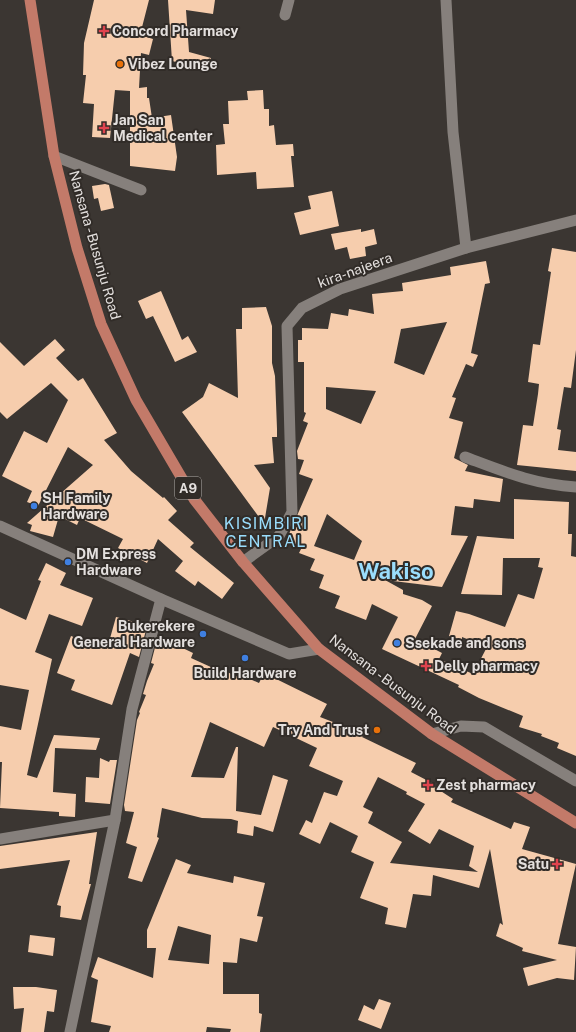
<svg xmlns="http://www.w3.org/2000/svg" width="576" height="1032" viewBox="0 0 576 1032" font-family="'Public Sans',sans-serif">
  <style>
    .building { fill: #f6cdad; fill-rule: evenodd }
    .lines { fill: none; stroke-linecap: round; stroke-linejoin: round }
    .minor { stroke: #86807c; stroke-width: 11 }
    .tertiary { stroke: #86807c; stroke-width: 11 }
    .primary { stroke: #c37a69; stroke-width: 11 }
    .health-dot { fill: #e0444e; stroke: #312c28; stroke-width: 1.5 }
    .food-dot { fill: #e8710a; stroke: #312c28; stroke-width: 1.5 }
    .shop-dot { fill: #3f7fe0; stroke: #312c28; stroke-width: 1.5 }
    .labels { text-anchor: middle; dominant-baseline: central; stroke-width: 4; stroke-linejoin: round; paint-order: stroke }
    .shield { fill: #312c28; stroke: #aeaaa7; stroke-width: 1 }
    .shield-label { font-size: 13px; font-weight: bold; fill: #e4e0de }
    .poi-label { font-size: 14px; font-weight: bold; fill: #e4e0de; stroke: #312c28; text-anchor: start }
    .street-label { font-size: 14px; fill: #e4e0de; stroke: #312c28 }
    .quarter-label { font-size: 16px; letter-spacing: 1px; fill: #9addfc; stroke: #312c28 }
    .town-label { font-size: 22px; font-weight: bold; fill: #9addfc; stroke: #312c28 }
  </style>
  <rect width="100%" height="100%" fill="#3b3632"/>
  <!-- building -->
  <g class="building">
    <polygon points="94,0 149,0 140,35 153,39 149,55 141,53 139,88 147,87 147,98 149,98 152,118 171,115 177,157 175,171 130,166 130,91 115,90 110,138 92,137 94,104 83,103 86,75 83,75 84,43"/>
    <polygon points="168,0 215,0 213,14 186,10 189,52 211,58 208,70 172,61"/>
    <polygon points="263,90 264,109 269,109 269,126 274,125 276,145 293,144 294,156 291,156 294,187 257,189 256,172 217,175 216,145 225,144 223,124 229,124 228,101 248,100 247,91"/>
    <polygon points="105,184 109,185 114,208 101,211 98,198 94,199 92,186"/>
    <polygon points="332,191 339,226 300,235 294,213 311,209 308,196"/>
    <polygon points="361,229 361,232 374,229 377,244 365,247 366,256 350,259 347,247 335,250 331,234"/>
    <polygon points="552,248 576,252 576,350 571,388 564,387 557,429 561,430 558,450 576,452 576,471 517,465 523,425 533,426 538,394 539,384 528,382 533,344 540,345 551,272 548,271"/>
    <path d="M486,261L490,283L485,284L471,353L478,355L473,367L466,364L452,397L456,398L449,418L463,422L454,458L468,465L465,471L503,479L500,502L474,499L473,508L455,506L451,535L468,536L442,587L385,580L403,590V594L422,600L432,606L415,639L442,653L439,659L473,674L487,647L462,637V640L449,636L456,611L469,614L505,627L518,594L534,599L543,568L538,567L540,558H503L502,595L461,594L477,536L514,539V499L569,502L568,534H572L571,556L576,557V756L557,748L559,743L541,736L542,734L519,727L523,716L479,698L458,687L459,685L382,649L398,617L372,604L366,620L335,608L340,596L319,588L324,575L310,570L315,559L299,553L302,547L286,541L313,479L299,474L304,460L298,459L297,451L308,423L303,421L306,413L304,412V362H298V340H302V328L328,329L331,313L348,316L349,309L374,314L372,294L403,291L402,283L451,275L450,267ZM447,322L424,375L394,363L401,329ZM326,387L376,391L361,424L326,409ZM327,514L362,541L354,560L314,546Z"/>
    <polygon points="161,291 182,340 188,336 197,352 175,362 153,316 146,319 138,301"/>
    <polygon points="266,307 272,326 272,363 275,376 277,429 277,437 272,437 274,463 254,465 270,488 264,524 182,412 203,397 209,383 238,398 236,329 242,329 242,308"/>
    <polygon points="55,339 65,350 56,358 78,381 83,378 117,433 104,440 131,471 163,498 164,497 177,511 168,520 194,543 190,547 234,583 222,599 198,581 195,586 175,571 183,561 158,539 147,563 118,548 123,539 80,518 77,525 59,516 53,537 30,531 32,525 27,523 93,465 68,447 38,506 27,502 32,491 2,476 24,431 47,443 68,400 51,383 7,419 0,412 0,342 24,366"/>
    <polygon points="46,563 66,573 60,585 93,598 82,626 49,614 35,652 52,659 27,775 37,778 54,735 100,738 96,750 55,748 53,792 76,794 75,817 59,816 59,812 0,808 2,762 0,762 0,726 21,730 29,690 0,685 0,608 26,620 41,581 38,580"/>
    <polygon points="116,617 142,624 141,628 146,630 139,657 130,653 112,705 71,690 75,680 57,673 71,636 107,649"/>
    <path d="M158,636L193,653L191,658L224,673L225,671L240,678L241,675L259,683L264,673L327,704L320,717L364,734L362,737L416,763L411,772L434,784L433,786L453,799L451,802L511,829L514,822L530,827L522,849L576,864L558,944L576,947L574,980L557,978L528,986L523,968L557,960L522,951L523,948L496,936L500,923L503,925L490,849L479,888L433,875L431,896L413,894L406,928L385,924L388,908L360,898L374,862L351,852L358,836L330,822L320,844L299,834L306,820L312,823L324,792L337,796L343,781L309,766L317,748L273,727L264,747L210,722L191,777L224,778L236,747H238L236,811L261,815L273,775L288,780L273,832L254,826L253,836L237,833L238,821L231,819L202,818L162,808L157,837L159,838L142,882L128,878L137,847L126,843L134,812L125,811L124,805L137,720L140,713L139,712L146,695L143,694L147,681L154,664L151,663ZM378,777L407,792L406,794L425,804L408,831L430,844L439,829L474,846L469,866L478,872L390,863L402,842L368,823L373,812L363,807Z"/>
    <polygon points="100,758 109,762 110,760 117,760 110,804 85,802 86,777 99,778"/>
    <polygon points="97,832 89,884 91,884 81,920 60,917 61,906 57,905 70,860 0,869 0,846"/>
    <path d="M176,859L191,865L187,873L233,883L234,876L265,883L257,916L263,917L257,942L240,938L237,963L223,962V994H259V1013L262,1014L260,1032H230L231,1029L207,1027L206,1032H109L111,1026L91,1022L98,980L91,977L98,957L153,978L156,948H147V930ZM178,926L211,935L209,964L168,960Z"/>
    <polygon points="30,935 55,938 53,956 28,952"/>
    <polygon points="13,987 36,987 57,990 54,1012 47,1011 44,1032 21,1032 24,1008 14,1009"/>
    <polygon points="379,999 391,1003 381,1029 358,1020 364,1005 374,1010"/>
  </g>
  <g class="lines">
    <!-- minor -->
    <g class="minor">
      <polyline points="446,0 453,132 466,248"/>
      <polyline points="285,15 289,0"/>
      <polyline points="54,156 141,190"/>
      <path d="M465,457C505,472 533,484 576,487"/>
      <polyline points="0,839 115,820"/>
      <polyline points="70,1032 115,820 132,709 161,599"/>
    </g>
    <!-- tertiary -->
    <g class="tertiary">
      <polyline points="0,526 161,599 289,654 319,649"/>
      <polyline points="243,562 279,536 292,512 287,326 302,308 340,289 466,248 576,220"/>
      <polyline points="432,734 461,726 484,727 576,781"/>
    </g>
    <!-- primary -->
    <polyline class="primary" points="30,0 54,156 77,248 101,324 136,400 194,499 243,562 319,649 432,734 576,823"/>
  </g>
  <!-- markers -->
  <g class="health-dot">
    <path d="M102 25h4v4h4v4h-4v4h-4v-4h-4v-4h4z"/>
    <path d="M102 122h4v4h4v4h-4v4h-4v-4h-4v-4h4z"/>
    <path d="M424 660h4v4h4v4h-4v4h-4v-4h-4v-4h4z"/>
    <path d="M426 779h4v4h4v4h-4v4h-4v-4h-4v-4h4z"/>
    <path d="M555 858h4v4h4v4h-4v4h-4v-4h-4v-4h4z"/>
  </g>
  <g class="food-dot">
    <circle cx="120" cy="64" r="4"/>
    <circle cx="377" cy="730" r="4"/>
  </g>
  <g class="shop-dot">
    <circle cx="34" cy="506" r="4"/>
    <circle cx="68" cy="562" r="4"/>
    <circle cx="203" cy="634" r="4"/>
    <circle cx="397" cy="643" r="4"/>
    <circle cx="245" cy="658" r="4"/>
  </g>
  <g class="labels">
    <!-- shield labels -->
    <rect class="shield" x="175" y="477" width="26" height="22" rx="3"/>
    <g class="shield-label">
      <text x="188" y="488">A9</text>
    </g>
    <!-- poi labels -->
    <g class="poi-label">
      <text x="112" y="31">Concord Pharmacy</text>
      <text x="128" y="64">Vibez Lounge</text>
      <text x="113" y="120">Jan San<tspan x="113" dy="16">Medical center</tspan></text>
      <text x="42" y="498">SH Family<tspan x="42" dy="16">Hardware</tspan></text>
      <text x="76" y="554">DM Express<tspan x="76" dy="16">Hardware</tspan></text>
      <text x="195" y="626" text-anchor="end">Bukerekere<tspan x="195" dy="16">General Hardware</tspan></text>
      <text x="405" y="643">Ssekade and sons</text>
      <text x="434" y="666">Delly pharmacy</text>
      <text x="245" y="673" text-anchor="middle">Build Hardware</text>
      <text x="369" y="730" text-anchor="end">Try And Trust</text>
      <text x="436" y="785">Zest pharmacy</text>
      <text x="549" y="864" text-anchor="end">Satu</text>
    </g>
    <!-- street labels -->
    <g class="street-label">
      <text transform="translate(95 245) rotate(74)">Nansana - Busunju Road</text>
      <text transform="translate(355 270) rotate(-20)">kira-najeera</text>
      <text transform="translate(393 684) rotate(37)">Nansana - Busunju Road</text>
    </g>
    <!-- quarter labels -->
    <g class="quarter-label">
      <text x="266" y="523">KISIMBIRI<tspan x="266" dy="18">CENTRAL</tspan></text>
    </g>
    <!-- town labels -->
    <g class="town-label">
      <text x="396" y="571">Wakiso</text>
    </g>
  </g>
</svg>
